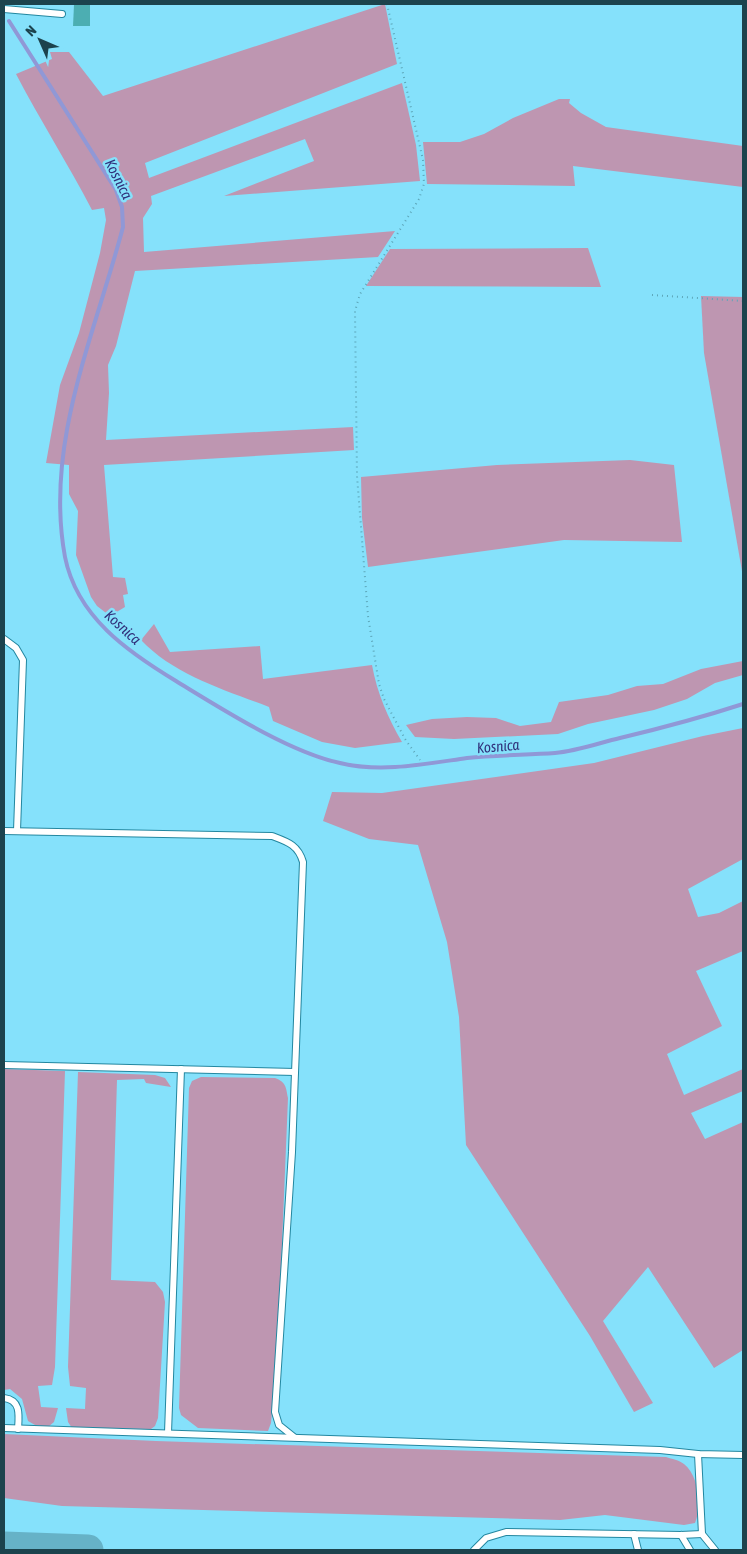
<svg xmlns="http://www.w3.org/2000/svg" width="747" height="1554" viewBox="0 0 747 1554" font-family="'Asap Condensed',sans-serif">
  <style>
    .green { fill: #be96b1 }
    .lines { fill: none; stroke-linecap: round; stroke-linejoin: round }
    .stream { stroke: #9098d6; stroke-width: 4 }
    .taxiway { stroke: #66b2c7; stroke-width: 31 }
    .building { fill: #4caeb2 }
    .service-casing { stroke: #2387a0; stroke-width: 8 }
    .path { stroke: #5da6b9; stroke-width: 2; stroke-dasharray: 1 4; stroke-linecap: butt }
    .service { stroke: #fff; stroke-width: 6 }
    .labels { text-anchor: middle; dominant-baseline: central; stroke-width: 5; stroke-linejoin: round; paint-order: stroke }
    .water-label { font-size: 15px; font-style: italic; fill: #31317b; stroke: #85e1fb }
  </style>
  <rect width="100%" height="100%" fill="#85e1fb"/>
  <!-- green -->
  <g class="green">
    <path d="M385,4L397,64L145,163L149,178L402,83L416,145L420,181L224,196L314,161L305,139L151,196L152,204L143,218L144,252L395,231L378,257L135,271L116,346L108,365L109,393L106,440L353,427L354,450L104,465L113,577L125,578L128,594L123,595L125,607L110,616L97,606L91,597L76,555L78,511L69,494V465L46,463L60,385L79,333L100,253L106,220L104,208L92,210C68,164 40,120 16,74L52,59L50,52H69L103,96Z"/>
    <polygon points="559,99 570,99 569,103 581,113 606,127 743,146 743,187 573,166 575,186 427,184 423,142 460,142 484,134 513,118"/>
    <polygon points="588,248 601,287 366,286 390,249"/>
    <polygon points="701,296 743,297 743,577 704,353"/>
    <polygon points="630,460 674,465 682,542 564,540 368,567 362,518 361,477 497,465"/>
    <path d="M154,624L170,652L260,646L263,679L372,665C377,693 388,718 402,742L355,748L322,742L273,721L269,707C225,690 174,675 141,640Z"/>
    <polygon points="743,661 743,675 715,683 687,699 654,710 588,724 558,734 454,739 415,737 406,725 432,719 467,717 496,718 520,726 551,722 559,702 608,695 637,686 663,684 701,669"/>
    <polygon points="743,728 743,859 688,889 698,917 719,913 743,901 743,951 696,971 722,1026 667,1054 684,1095 743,1069 743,1091 691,1113 705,1139 743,1122 743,1350 714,1368 648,1267 603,1321 653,1403 634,1412 590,1336 466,1145 459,1017 447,942 418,845 369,839 323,821 332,792 382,793 594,763 703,736"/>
    <polygon points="4,1069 65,1071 55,1367 52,1385 38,1386 41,1407 58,1408 54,1422 48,1427 35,1425 28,1421 22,1399 10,1389 4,1390"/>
    <polygon points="78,1072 155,1075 165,1078 171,1087 146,1083 144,1079 117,1080 111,1280 155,1282 163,1292 165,1302 158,1418 155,1426 151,1429 72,1428 68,1422 66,1408 85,1409 86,1388 70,1386 68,1367"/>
    <path d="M201,1077L275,1078C286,1082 286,1087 288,1098L278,1342L271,1423L268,1431L198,1428L181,1415L179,1408L189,1088L192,1081Z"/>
    <path d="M4,1434L156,1441L666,1457C672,1459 679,1460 684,1464C699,1476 702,1506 695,1523L684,1525L605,1515L560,1520L62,1506L4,1498Z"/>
  </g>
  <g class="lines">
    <!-- stream -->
    <path class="stream" d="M9,21L116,190L122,207L123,227C95,334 44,444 65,557C77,617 128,652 176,681C222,709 289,752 340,763C381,773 425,764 467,758C496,755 526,755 555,753C577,751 599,743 620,738C662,728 703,717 743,704"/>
    <!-- taxiway -->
    <polyline class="taxiway" points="4,1547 88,1550"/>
  </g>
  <!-- building -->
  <polygon class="building" points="74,5 90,5 90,26 73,26"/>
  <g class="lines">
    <defs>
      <g id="service">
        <polyline points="4,9 62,14"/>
        <polyline points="4,639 16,648 23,660 17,831"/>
        <path d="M4,831L272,836C288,842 298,845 303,862L292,1152L275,1412L279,1425L294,1437"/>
        <polyline points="4,1065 295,1072"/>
        <path d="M4,1398C21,1400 19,1415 18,1429"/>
        <polyline points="4,1428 660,1450 698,1454 743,1455"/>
        <polyline points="168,1433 181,1069"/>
        <polyline points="698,1454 702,1534 715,1550"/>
        <polyline points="634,1534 638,1550"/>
        <polyline points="681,1535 690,1550"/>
        <polyline points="474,1550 486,1538 506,1532 681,1535 702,1534"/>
      </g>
    </defs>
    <!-- service casing -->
    <use href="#service" class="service-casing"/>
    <!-- path -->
    <g class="path">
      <polyline points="387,4 423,160 424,184 419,199 360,294 355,311 357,476 368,616 379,684 384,699 405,739 420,760"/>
      <polyline points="652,295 743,301"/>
    </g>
    <!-- service -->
    <use href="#service" class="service"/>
  </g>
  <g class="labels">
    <!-- water labels -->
    <g class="water-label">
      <text transform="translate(119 179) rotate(63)">Kosnica</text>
      <text transform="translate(123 627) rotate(42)">Kosnica</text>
      <text transform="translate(498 746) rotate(-5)">Kosnica</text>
    </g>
  </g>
  <!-- border -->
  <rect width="747" height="1554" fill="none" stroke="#1c434d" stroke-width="10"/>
  <!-- north arrow -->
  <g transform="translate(40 40) rotate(315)" stroke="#85e1fb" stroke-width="4" paint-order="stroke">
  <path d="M0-4L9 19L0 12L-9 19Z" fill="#1c434d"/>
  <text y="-8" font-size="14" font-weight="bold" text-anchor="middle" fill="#1c434d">N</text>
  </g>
</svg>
